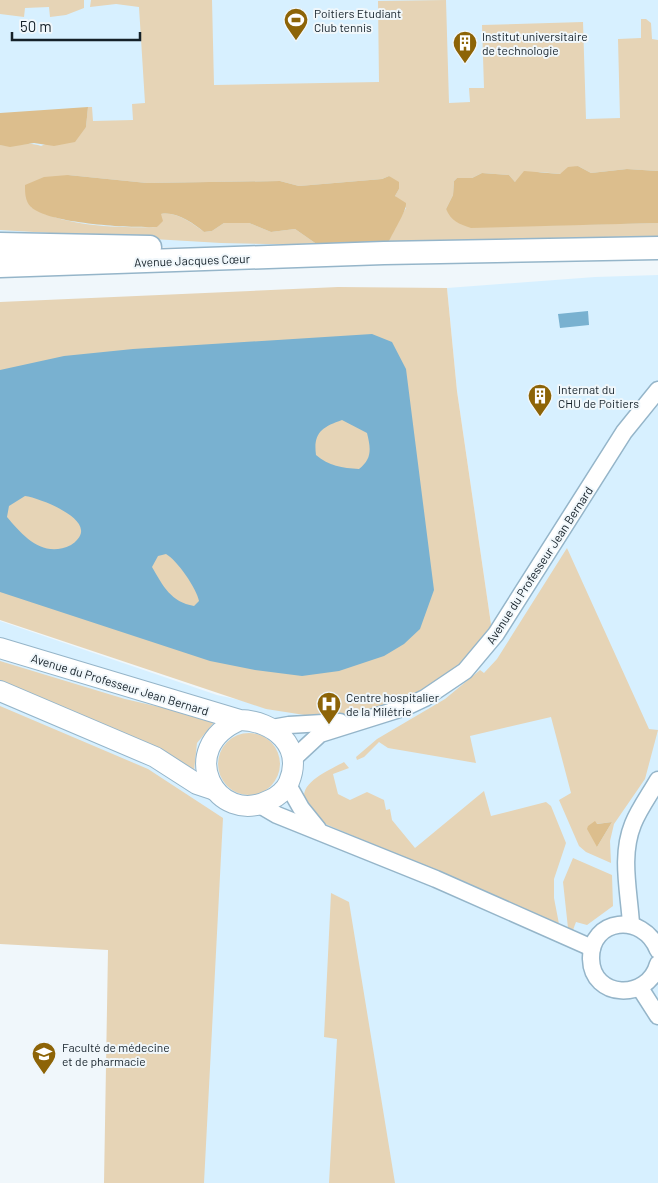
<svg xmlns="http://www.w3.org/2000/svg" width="658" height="1183" viewBox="0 0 658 1183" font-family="Barlow,sans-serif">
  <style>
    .built { fill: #d7f0ff }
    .green { fill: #e6d4b6; fill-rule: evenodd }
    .forest { fill: #dcbe8d }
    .water { fill: #79b1d0; fill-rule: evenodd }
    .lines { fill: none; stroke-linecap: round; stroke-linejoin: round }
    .minor-casing { stroke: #95b5c9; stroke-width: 19 }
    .tertiary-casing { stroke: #95b5c9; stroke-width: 22 }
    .secondary-casing { stroke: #95b5c9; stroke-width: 25 }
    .minor { stroke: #fff; stroke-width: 16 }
    .tertiary { stroke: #fff; stroke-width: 20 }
    .secondary { stroke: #fff; stroke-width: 22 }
    .labels { text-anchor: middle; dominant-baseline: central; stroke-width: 4; stroke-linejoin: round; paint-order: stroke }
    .poi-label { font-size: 12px; fill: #152129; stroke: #f0f7fb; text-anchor: start }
    .street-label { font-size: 12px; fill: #152129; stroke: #f0f7fb }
  </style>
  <rect width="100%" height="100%" fill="#f0f7fb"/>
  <!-- built -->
  <g class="built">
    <polygon points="0,0 658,0 658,241 0,249"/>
    <polygon points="658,275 658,1183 202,1183 222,829 0,732 0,621 217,695 324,718 492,631 457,391 447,288 595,277"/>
  </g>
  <!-- green -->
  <g class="green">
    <polygon points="0,0 84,0 84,8 66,15 50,17 49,7 25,8 24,17 0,14"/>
    <path d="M91,0H212L214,85L379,82L378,1L446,0L449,103L470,102L469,88H484L482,25L583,22L586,119L620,118L618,39L641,38V19H646L651,23L652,39L658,40V171L627,169L591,173L578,166L560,174L540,172L515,182L509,175L482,173L472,178H457L454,181L453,195L446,209L471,227L658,223V238L388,244L393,230L406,208L395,196L399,189L389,176L382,179L299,186L280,181L147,183L68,175L31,207C65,227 119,228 157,227L161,214C176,211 192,223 204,232L212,231L224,223H249L271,232L295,229L318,245L221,243L0,230V145C14,147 28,141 41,146L86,127L88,107H92L93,121L133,120L132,104L145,103L139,7L116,4L90,7Z"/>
    <polygon points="338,287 447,288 457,391 492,631 469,661 422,694 357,715 324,718 266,709 0,620 0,302"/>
    <path d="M567,548L649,729L658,730L645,779L614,824L610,841L611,863L586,852L579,846L559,800L571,793L551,717L470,736L476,763L388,748L379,742L364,757L357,760L356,757L377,739L445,699L480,670L484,673L497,659ZM612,822L597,847L596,824Z"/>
    <polygon points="0,661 125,699 216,720 197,743 194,771 163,750 0,680"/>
    <polygon points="0,706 148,769 223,818 204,1183 104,1183 108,950 0,944"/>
    <circle cx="249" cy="764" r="31"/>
    <path d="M344,762L349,768L333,774L338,794L350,800L367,792L384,800L386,810L390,809L392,820L415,848L484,791L491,816L546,802L551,806L566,843L554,879V898L559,924L323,823C317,816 308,809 305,801C298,782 332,769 344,762Z"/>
    <polygon points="573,858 612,875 613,906 587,925 576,922 573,930 568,928 563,882"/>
    <polygon points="331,893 349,902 395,1183 329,1183 337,1039 324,1037"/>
  </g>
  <!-- forest -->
  <g class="forest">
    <polygon points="88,107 86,127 75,142 54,146 34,143 10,147 0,145 0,113"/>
    <path d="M578,166L591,173L627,169L658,171V223L471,228C459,224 451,221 446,209L453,195L454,181L457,178H472L482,173L509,175L515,182L524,171L560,174L568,167Z"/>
    <path d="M68,175L147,183L280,181L299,186L382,179L389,176L399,182V189L395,196L406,203C407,211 392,233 388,244L318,245L295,229L271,232L249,223H224L212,231L204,232C193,223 176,211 161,214L163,221L157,227C132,228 49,224 31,207C25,201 25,193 25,185L44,177Z"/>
    <polygon points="595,821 597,824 612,822 597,847 587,829 588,826"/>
  </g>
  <!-- water -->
  <g class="water">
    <polygon points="588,311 589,325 560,328 558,314"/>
    <path d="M372,334L392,342L406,369L434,590L420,629L404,644L384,656L339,671L302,676L255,670L210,661L0,592V370L64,356L133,349ZM342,420L367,433C371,449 372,459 359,469C342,468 329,466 316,455C313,433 322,427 342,420ZM25,496C39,498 80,514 81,530C82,536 76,542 71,545C43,559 23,536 7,517L9,506ZM166,554C177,560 197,589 199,601L194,606C171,602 163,586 152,567L158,556Z"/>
  </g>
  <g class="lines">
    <defs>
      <g id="minor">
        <polyline points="272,728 289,725 340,722"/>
        <polyline points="293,759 320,734 406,707 425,698 465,671 496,634 624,432 658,390"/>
        <polyline points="288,785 301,808 318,829"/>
        <polyline points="260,805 277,815 436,879 592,948"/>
        <path d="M631,924C629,891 620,856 633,824C639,809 650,794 658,780"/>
        <path d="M658,950C643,912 590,918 591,959C592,999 648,1001 658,964"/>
        <polyline points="640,988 658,1016"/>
      </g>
      <g id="tertiary">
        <path d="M0,648L240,720C274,721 304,746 289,782C286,790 277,797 270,800C216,828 174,748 240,720"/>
        <polyline points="0,691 155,757 197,784 215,790"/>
      </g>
      <g id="secondary">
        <polyline points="0,244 150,247"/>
        <polyline points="0,266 384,253 658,248"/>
      </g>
    </defs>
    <!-- minor casing -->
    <use href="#minor" class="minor-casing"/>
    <!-- tertiary casing -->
    <use href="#tertiary" class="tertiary-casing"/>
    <!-- secondary casing -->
    <use href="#secondary" class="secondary-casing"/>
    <!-- minor -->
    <use href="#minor" class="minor"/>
    <!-- tertiary -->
    <use href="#tertiary" class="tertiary"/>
    <!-- secondary -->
    <use href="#secondary" class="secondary"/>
  </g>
  <!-- icons -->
  <defs>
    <symbol id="stadium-pin" viewBox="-11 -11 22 30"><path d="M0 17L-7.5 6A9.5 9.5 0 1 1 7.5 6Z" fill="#8d6407" stroke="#f0f7fb"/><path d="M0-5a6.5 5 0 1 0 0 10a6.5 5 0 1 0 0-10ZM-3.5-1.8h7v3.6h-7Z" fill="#fff"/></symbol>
    <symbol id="building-pin" viewBox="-11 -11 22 30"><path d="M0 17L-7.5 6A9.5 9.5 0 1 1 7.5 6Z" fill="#8d6407" stroke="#f0f7fb"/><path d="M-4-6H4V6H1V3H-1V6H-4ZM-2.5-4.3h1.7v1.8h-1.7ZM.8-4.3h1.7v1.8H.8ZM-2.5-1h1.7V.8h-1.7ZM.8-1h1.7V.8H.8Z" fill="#fff"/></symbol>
    <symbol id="hospital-pin" viewBox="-11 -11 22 30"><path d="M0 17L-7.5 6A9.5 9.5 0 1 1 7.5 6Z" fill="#8d6407" stroke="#f0f7fb"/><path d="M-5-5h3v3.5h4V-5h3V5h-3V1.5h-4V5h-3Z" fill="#fff"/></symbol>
    <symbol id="university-pin" viewBox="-11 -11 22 30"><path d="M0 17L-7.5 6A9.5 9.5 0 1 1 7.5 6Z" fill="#8d6407" stroke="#f0f7fb"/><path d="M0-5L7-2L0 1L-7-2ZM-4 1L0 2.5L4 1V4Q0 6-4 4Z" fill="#fff"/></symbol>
  </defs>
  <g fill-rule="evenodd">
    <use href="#stadium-pin" x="282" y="6" width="28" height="38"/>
    <use href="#building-pin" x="451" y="29" width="28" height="38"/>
    <use href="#building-pin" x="526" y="382" width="28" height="38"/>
    <use href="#hospital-pin" x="315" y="690" width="28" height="38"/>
    <use href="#university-pin" x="30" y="1040" width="28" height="38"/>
  </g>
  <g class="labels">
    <!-- poi labels -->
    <g class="poi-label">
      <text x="314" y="13">Poitiers Etudiant<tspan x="314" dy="14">Club tennis</tspan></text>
      <text x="482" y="36">Institut universitaire<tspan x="482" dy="14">de technologie</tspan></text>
      <text x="558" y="389">Internat du<tspan x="558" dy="14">CHU de Poitiers</tspan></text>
      <text x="346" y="697">Centre hospitalier<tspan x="346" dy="14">de la Milétrie</tspan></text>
      <text x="62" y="1047">Faculté de médecine<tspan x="62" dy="14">et de pharmacie</tspan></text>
    </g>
    <!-- street labels -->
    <g class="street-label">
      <text transform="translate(192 260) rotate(-2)">Avenue Jacques Cœur</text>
      <text transform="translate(539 565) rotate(-57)">Avenue du Professeur Jean Bernard</text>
      <text transform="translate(120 684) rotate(17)">Avenue du Professeur Jean Bernard</text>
    </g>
  </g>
  <!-- scale -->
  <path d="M12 32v8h128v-8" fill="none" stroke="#152129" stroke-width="2.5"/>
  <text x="20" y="32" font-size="15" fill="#152129" stroke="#f0f7fb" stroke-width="4" paint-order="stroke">50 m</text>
</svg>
